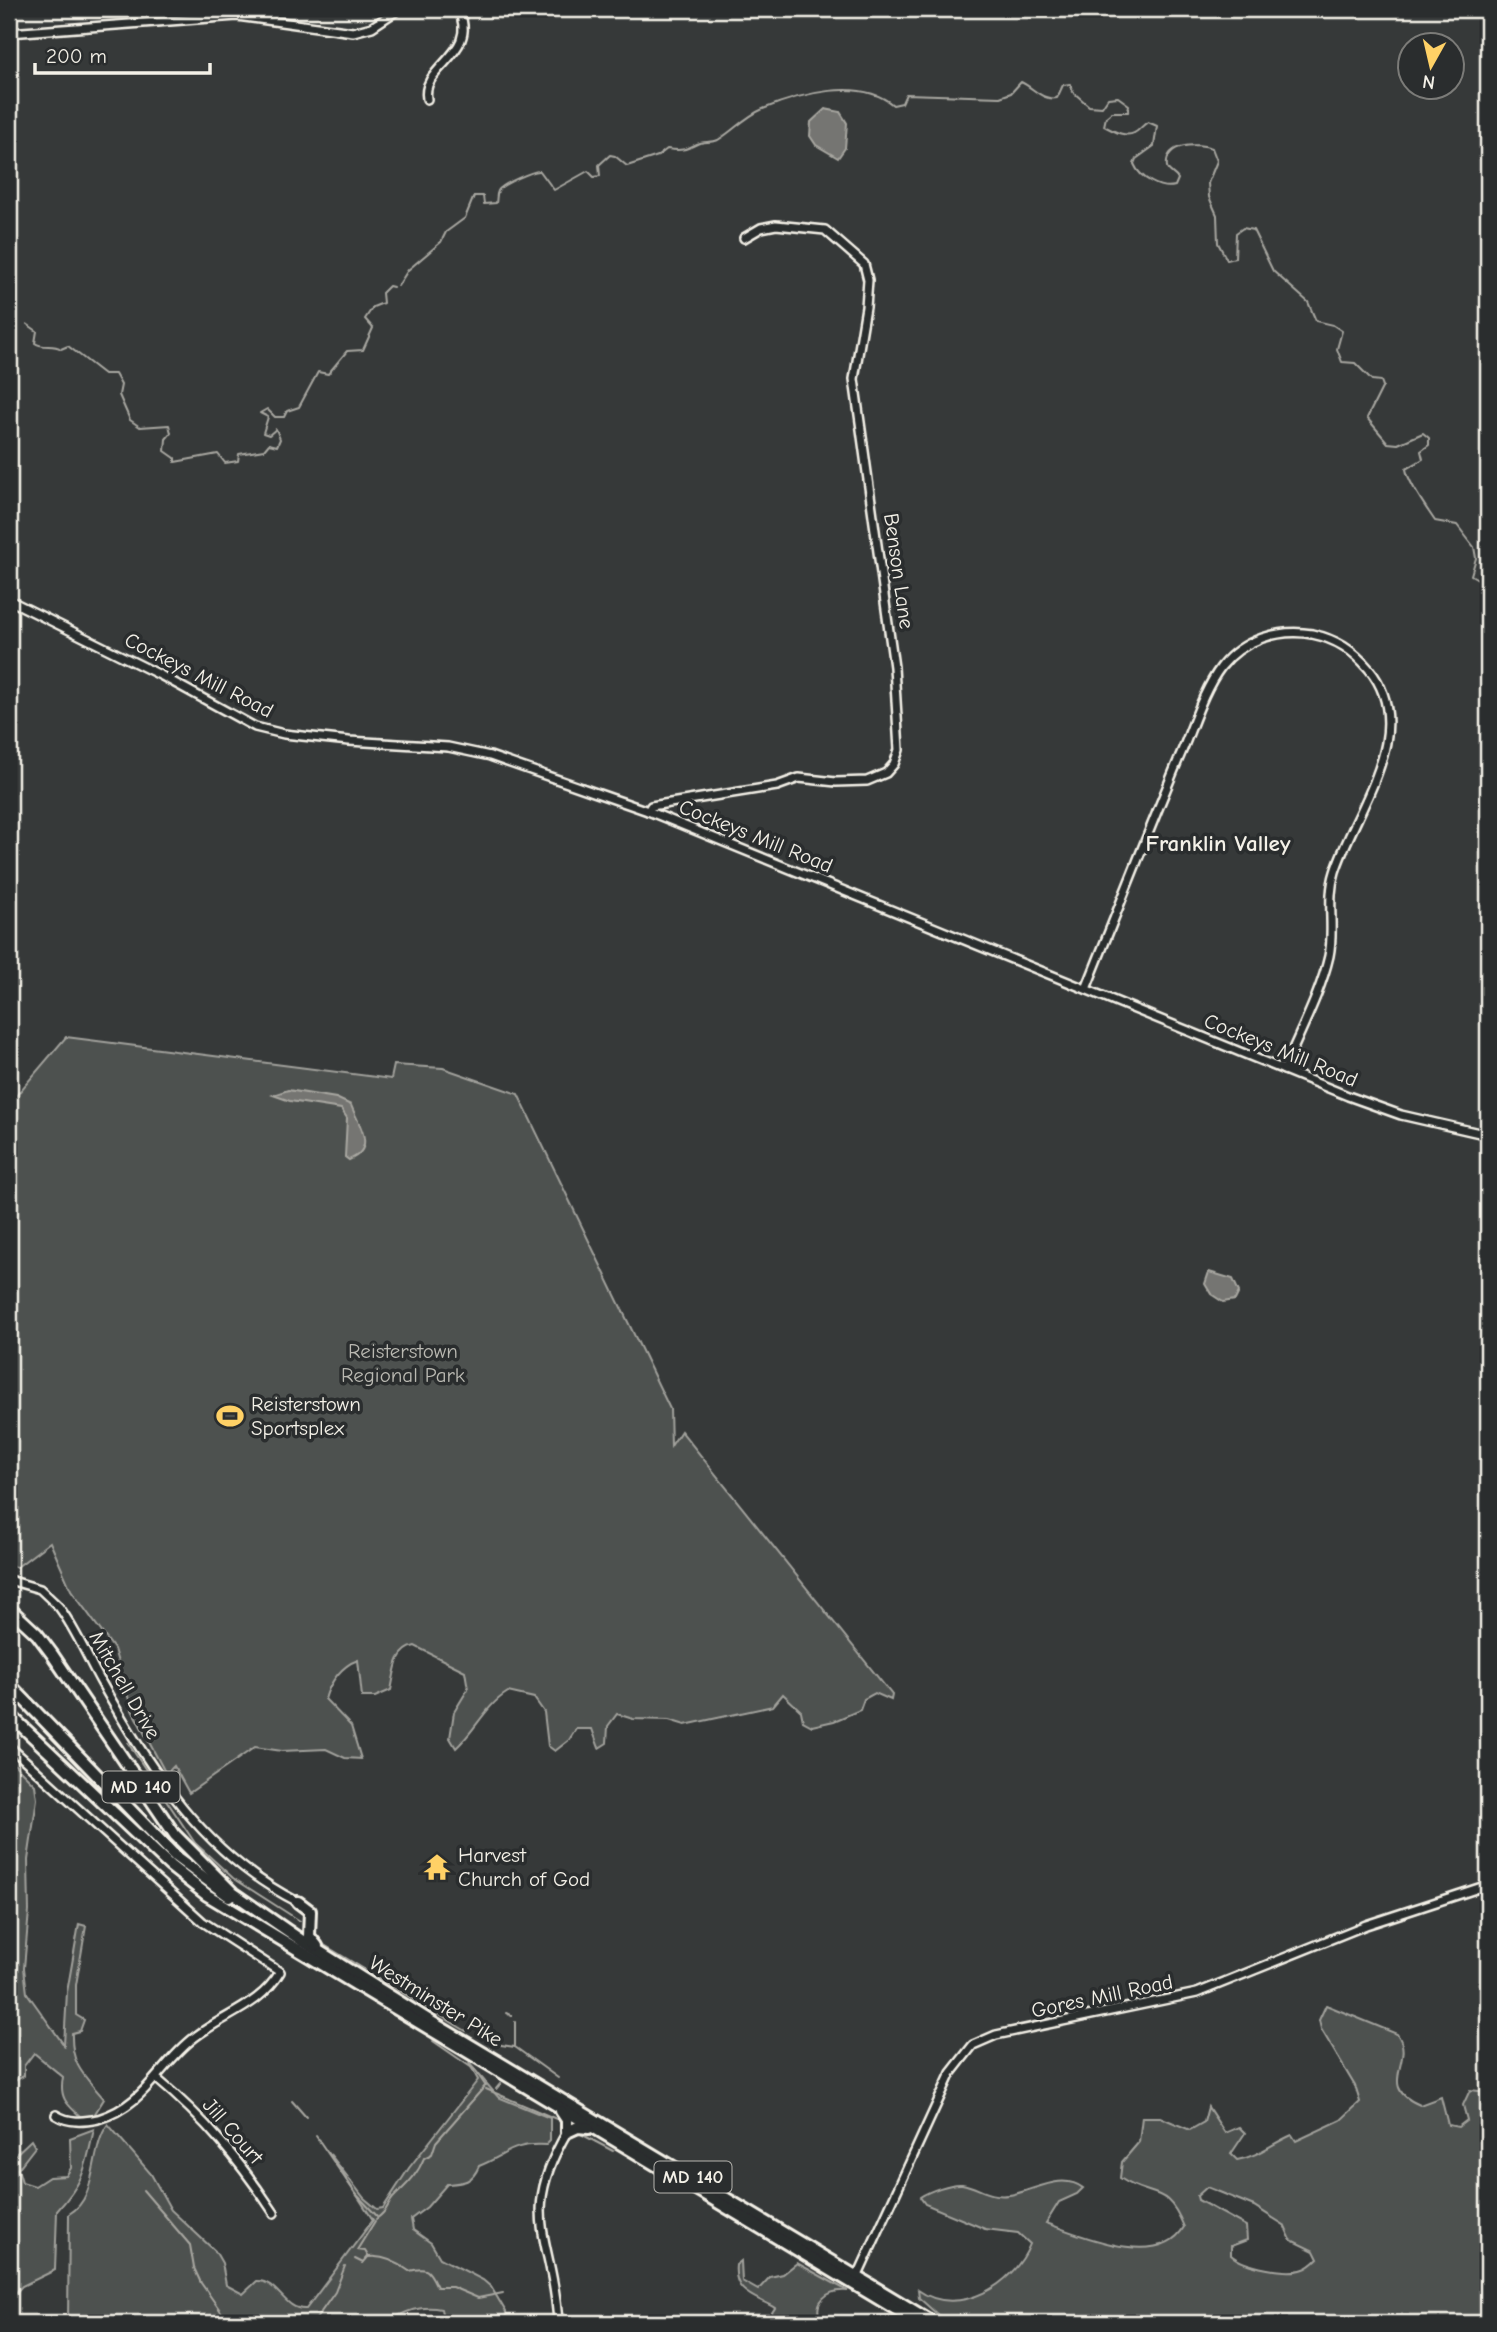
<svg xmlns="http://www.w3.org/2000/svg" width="1497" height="2332" viewBox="0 0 1497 2332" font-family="'Comic Neue',sans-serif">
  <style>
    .green { fill: #4e514f; stroke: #a1a19c; stroke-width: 2; fill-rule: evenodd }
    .water { fill: #757572; stroke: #a8a7a1; stroke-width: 2 }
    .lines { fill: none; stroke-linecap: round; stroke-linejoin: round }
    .stream { stroke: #a8a7a1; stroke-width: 2 }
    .minor-casing { stroke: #f4f1e8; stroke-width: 12 }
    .highway-casing { stroke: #f4f1e8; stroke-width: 16 }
    .minor { stroke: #2a2d2e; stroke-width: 7 }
    .highway { stroke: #2a2d2e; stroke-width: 10 }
    .labels { text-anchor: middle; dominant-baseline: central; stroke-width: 7; stroke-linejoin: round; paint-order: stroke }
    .shield { fill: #2a2d2e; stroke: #b7b6b0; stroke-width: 2 }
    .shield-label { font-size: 19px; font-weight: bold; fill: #f4f1e8 }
    .street-label { font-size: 21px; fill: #f4f1e8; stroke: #2a2d2e }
    .park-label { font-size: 21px; fill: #bab9b2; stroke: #2a2d2e }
    .poi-label { font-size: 21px; fill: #f4f1e8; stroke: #2a2d2e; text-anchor: start }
    .neighbourhood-label { font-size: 23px; font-weight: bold; fill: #f4f1e8; stroke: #2a2d2e }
  </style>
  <rect width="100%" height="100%" fill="#363939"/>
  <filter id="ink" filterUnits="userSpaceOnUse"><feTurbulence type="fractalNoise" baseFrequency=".0143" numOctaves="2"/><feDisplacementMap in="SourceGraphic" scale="14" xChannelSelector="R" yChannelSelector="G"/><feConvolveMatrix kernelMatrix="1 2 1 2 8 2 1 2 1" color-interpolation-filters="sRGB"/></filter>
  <g filter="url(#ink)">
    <!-- green -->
    <g class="green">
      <path d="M66,1037L391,1079L394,1065L443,1068L518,1094L670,1409L671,1446L681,1431L892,1695L891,1700L875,1693L864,1699L860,1710L834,1721L812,1726L803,1721L801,1711L783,1694L773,1706L685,1725L669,1720L633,1719L617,1714L608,1726L607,1743L599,1748L592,1729H576L569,1740L555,1751L548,1746L544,1712L534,1698L508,1692C485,1706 476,1730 456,1748L450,1738L454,1712L468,1689L465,1671L415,1646C395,1650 395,1673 391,1690L375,1697H362L358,1660C341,1666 330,1682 325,1699L351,1726L361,1759L345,1758L326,1749L282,1751L255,1747L189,1793L174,1766L166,1774L132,1710L114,1649L71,1590L50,1542L17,1567L9,1566V1104Z"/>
      <path d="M9,1759L35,1785L37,1799L28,1860L29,1911L24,1968L27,1993L64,2045L67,1992L79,1924L86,1926L76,1985V2015L84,2020L80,2031L72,2033C71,2066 84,2075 104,2099L94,2115L81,2117C66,2104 59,2097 63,2077L34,2053L24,2066V2076L9,2084Z"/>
      <path d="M1326,2005L1397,2034C1417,2060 1374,2086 1420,2105L1441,2097L1448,2125L1458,2127L1467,2120L1463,2105L1470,2090L1488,2092V2323H954L938,2315L919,2298L918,2290C958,2319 1015,2284 1030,2244L1018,2233L985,2229L925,2204L920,2197C929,2191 951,2183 962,2184C979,2187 989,2198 1009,2195C1033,2192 1061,2171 1083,2188L1077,2194L1059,2202L1046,2223C1080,2235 1159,2270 1184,2227C1166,2182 1152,2200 1120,2178L1122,2162L1139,2142L1142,2117H1160L1190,2130L1204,2122L1208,2107L1225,2133L1239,2127L1245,2133L1231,2154L1237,2160C1257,2157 1273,2143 1292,2135L1296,2141L1341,2120L1360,2102L1355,2086L1321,2029L1319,2020ZM1207,2187L1254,2206L1284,2225L1291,2240L1314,2251L1318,2259C1314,2263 1310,2267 1304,2269C1288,2275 1244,2267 1231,2255V2246L1247,2240L1246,2226L1198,2200L1197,2196Z"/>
      <path d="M469,2063L498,2097L550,2118V2141L546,2145C512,2143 508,2154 479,2166C472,2183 463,2183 447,2184L427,2207L411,2219L413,2230L431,2243L440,2258L483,2280L491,2287L506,2312L505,2323L468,2318L460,2323H444L441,2309C426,2306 411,2309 398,2316L395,2323H68L69,2214C99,2197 89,2150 108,2124L151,2174L171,2210L215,2251L222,2263L226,2285L243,2294L257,2281C278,2280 284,2311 306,2309L373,2220L330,2154L364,2198L377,2209L383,2208L409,2168L478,2080Z"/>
      <path d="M94,2129C85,2169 85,2180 57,2211L55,2270L22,2286L9,2300V2156L16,2154L31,2140L35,2147L18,2169L22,2182L35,2186L49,2177L66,2176L71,2168L70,2138Z"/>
      <path d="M741,2261L742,2281L758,2290L770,2277L783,2274L797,2263L848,2291C827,2289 811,2302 822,2323H765L775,2308C754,2296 733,2293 736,2265Z"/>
    </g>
    <!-- water -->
    <g class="water">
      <polygon points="825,109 840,112 847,123 845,148 838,158 816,145 810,136 811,122"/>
      <path d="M288,1090L336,1098L351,1105C358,1124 378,1148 349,1160L345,1157L347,1118L341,1109L290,1101L273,1095Z"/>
      <polygon points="1209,1272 1233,1279 1239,1292 1235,1300 1223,1302 1211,1294 1205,1284"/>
    </g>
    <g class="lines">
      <!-- stream -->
      <g class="stream">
        <path d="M398,286L408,270L441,242L446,232L465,218L474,196H483L484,204L496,203C497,199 496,195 498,191C500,185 534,170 540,171L554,190L588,171L594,177L600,176L599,165L610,155L615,156L627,166L658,156L667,149C681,151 685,150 697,144C703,141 711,143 718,140C733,131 746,116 763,109C799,94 860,77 893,105L902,103L906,94L1000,97L1011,93L1021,82C1034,88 1042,101 1057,98L1063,85L1070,84L1073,92L1089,106L1102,107L1108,98L1118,97L1129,105L1128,112H1112L1106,117L1104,126C1112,130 1125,138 1134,133C1139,131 1142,125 1148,122L1157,126L1154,146L1136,159L1134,164C1140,178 1160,190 1175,186L1178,179C1175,174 1168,172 1167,167C1164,142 1198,143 1212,148L1217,161L1208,183L1209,197L1217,215L1218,243L1227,260L1235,258L1236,233L1243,228L1253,230L1273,271L1308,302L1316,321L1333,325L1342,331L1337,349L1342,362L1355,363L1372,380L1381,381L1383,386L1367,418L1388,443L1398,444L1423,433L1429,438V445L1421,451L1423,459L1406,469C1408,482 1426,508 1435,521L1457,525L1474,547L1476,558L1471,575L1488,585"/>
        <polyline points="9,317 15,319"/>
        <path d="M27,324L37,331L35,343C44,349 53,343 61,349L68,346L104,374H115L121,385L119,395L130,420L140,427L169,425L171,433L166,439L165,451L175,458V462L218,454L225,463L238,461L239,454L264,450L269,444L277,446L280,439L276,429L269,435L263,433L268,417L260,413L267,409L275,417H284L287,411L299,407L318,372L328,374L347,351L363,350L373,328L365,319L373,307L383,303L382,293L389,286L393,287"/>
        <polyline points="128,1743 195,1843 233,1878 300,1921"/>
        <polyline points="321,1943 364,1969"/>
        <polyline points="378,1978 466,2031"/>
        <polyline points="506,2013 512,2016"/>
        <polyline points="515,2022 515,2046"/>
        <polyline points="433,2041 475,2070 485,2085"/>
        <polyline points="501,2045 515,2047 558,2078"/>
        <polyline points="486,2089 561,2121"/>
        <polyline points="496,2089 501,2083"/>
        <polyline points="292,2101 306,2117"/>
        <polyline points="581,2134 613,2151"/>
        <polyline points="316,2136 355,2193 377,2216"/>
        <polyline points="143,2190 190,2245 194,2268 201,2283 229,2323"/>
        <path d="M376,2219C389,2210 386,2206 393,2198C406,2185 417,2176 424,2158L432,2154L436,2142L486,2085"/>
        <polyline points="368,2256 365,2251 357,2250 375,2221"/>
        <path d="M355,2259L363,2263L368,2257C383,2255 397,2262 409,2271C429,2266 429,2271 437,2287H452L478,2298L503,2293"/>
        <polyline points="286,2323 316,2319 335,2292 345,2266"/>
      </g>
      <defs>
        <g id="minor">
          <polyline points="9,33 237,16 353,32 372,27 399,9"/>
          <path d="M427,99C420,66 481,54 458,9"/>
          <polyline points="9,600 162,676 255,727 284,734 349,741 448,747 490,756 648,811 1348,1096 1401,1115 1488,1135"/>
          <polyline points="648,811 651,806 777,786 799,778 836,782 867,781 886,773 894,764 899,750 894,667 854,379 866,307 868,280 864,264 825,230 776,225 761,228 744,238"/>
          <path d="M1086,989C1117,912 1147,835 1179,758C1192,729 1202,692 1221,667C1242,640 1279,628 1312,634C1336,639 1353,650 1369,669C1420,731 1354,811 1335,872C1326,900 1335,928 1329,956C1320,995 1299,1033 1284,1070"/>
          <path d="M9,1580L40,1589L59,1607C76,1630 87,1657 101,1682C151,1771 204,1855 298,1902"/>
          <path d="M9,1746L203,1922L280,1972C260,2006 225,2014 195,2037C159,2064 145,2106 98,2119C83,2122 69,2123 56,2115"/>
          <path d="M157,2079C205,2119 240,2161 274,2213"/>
          <polyline points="856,2280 951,2073 973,2045 996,2035 1197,1993 1366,1925 1488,1885"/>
          <path d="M558,2323C554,2239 517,2218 567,2132"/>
        </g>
        <g id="highway">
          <polyline points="9,1608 37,1634 52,1654 175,1835 233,1893 301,1940 433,2023 934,2323"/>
          <polyline points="9,1684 176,1857 229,1896"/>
          <polyline points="9,1714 170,1866 207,1895 919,2323"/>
          <polyline points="298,1902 310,1911 309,1936 317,1946"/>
          <polyline points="561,2111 567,2120 567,2132 578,2127 589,2128"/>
        </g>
      </defs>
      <!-- minor casing -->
      <use href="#minor" class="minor-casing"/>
      <!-- highway casing -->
      <use href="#highway" class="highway-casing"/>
      <!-- minor -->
      <use href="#minor" class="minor"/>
      <!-- highway -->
      <use href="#highway" class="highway"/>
    </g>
  </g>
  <!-- icons -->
  <defs>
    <symbol id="stadium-bare" viewBox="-9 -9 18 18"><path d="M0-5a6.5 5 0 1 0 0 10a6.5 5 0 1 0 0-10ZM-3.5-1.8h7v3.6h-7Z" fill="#ffd166" stroke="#2a2d2e" stroke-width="2.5" paint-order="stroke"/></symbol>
    <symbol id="temple-bare" viewBox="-9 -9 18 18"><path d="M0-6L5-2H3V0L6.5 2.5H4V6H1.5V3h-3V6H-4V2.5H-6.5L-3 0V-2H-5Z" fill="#ffd166" stroke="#2a2d2e" stroke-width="2.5" paint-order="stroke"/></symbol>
  </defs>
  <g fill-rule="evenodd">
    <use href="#stadium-bare" x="211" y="1397" width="38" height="38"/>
    <use href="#temple-bare" x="418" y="1848" width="38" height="38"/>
  </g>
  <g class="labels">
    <!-- shield labels -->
    <g class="shield">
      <rect x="102.5" y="1771.5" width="77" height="31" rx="5"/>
      <rect x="654.5" y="2161.5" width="77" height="31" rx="5"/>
    </g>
    <g class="shield-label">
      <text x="141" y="1787">MD 140</text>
      <text x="693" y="2177">MD 140</text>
    </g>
    <!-- street labels -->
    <g class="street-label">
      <text transform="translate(899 571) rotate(82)">Benson Lane</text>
      <text transform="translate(199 675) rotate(27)">Cockeys Mill Road</text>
      <text transform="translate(756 836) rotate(22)">Cockeys Mill Road</text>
      <text transform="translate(1281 1050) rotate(22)">Cockeys Mill Road</text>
      <text transform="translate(125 1685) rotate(60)">Mitchell Drive</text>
      <text transform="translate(1102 1996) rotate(-12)">Gores Mill Road</text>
      <text transform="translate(436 2001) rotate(32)">Westminster Pike</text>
      <text transform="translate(233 2131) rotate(49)">Jill Court</text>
    </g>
    <!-- park labels -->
    <g class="park-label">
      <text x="403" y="1351">Reisterstown<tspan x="403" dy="24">Regional Park</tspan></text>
    </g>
    <!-- poi labels -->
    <g class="poi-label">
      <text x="251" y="1404">Reisterstown<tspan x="251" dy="24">Sportsplex</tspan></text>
      <text x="458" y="1855">Harvest<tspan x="458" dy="24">Church of God</tspan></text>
    </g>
    <!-- neighbourhood labels -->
    <g class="neighbourhood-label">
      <text x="1218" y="843">Franklin Valley</text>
    </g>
  </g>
  <!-- margin -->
  <rect width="1497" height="2332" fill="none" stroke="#2a2d2e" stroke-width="35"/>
  <rect x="18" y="18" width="1462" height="2297" fill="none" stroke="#f4f1e8" stroke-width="2.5" filter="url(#ink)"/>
  <!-- north arrow -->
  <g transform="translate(1431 66) rotate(188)"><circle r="33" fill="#2a2d2e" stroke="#7b7b78" stroke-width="2"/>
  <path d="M0-5L12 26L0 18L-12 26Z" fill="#ffd166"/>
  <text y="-10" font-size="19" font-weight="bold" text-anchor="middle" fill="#f4f1e8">N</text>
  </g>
  <!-- scale -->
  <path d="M35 63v10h175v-10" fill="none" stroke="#f4f1e8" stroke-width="3.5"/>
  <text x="46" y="63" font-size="21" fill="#f4f1e8" stroke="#2a2d2e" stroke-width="5" paint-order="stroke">200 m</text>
</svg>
